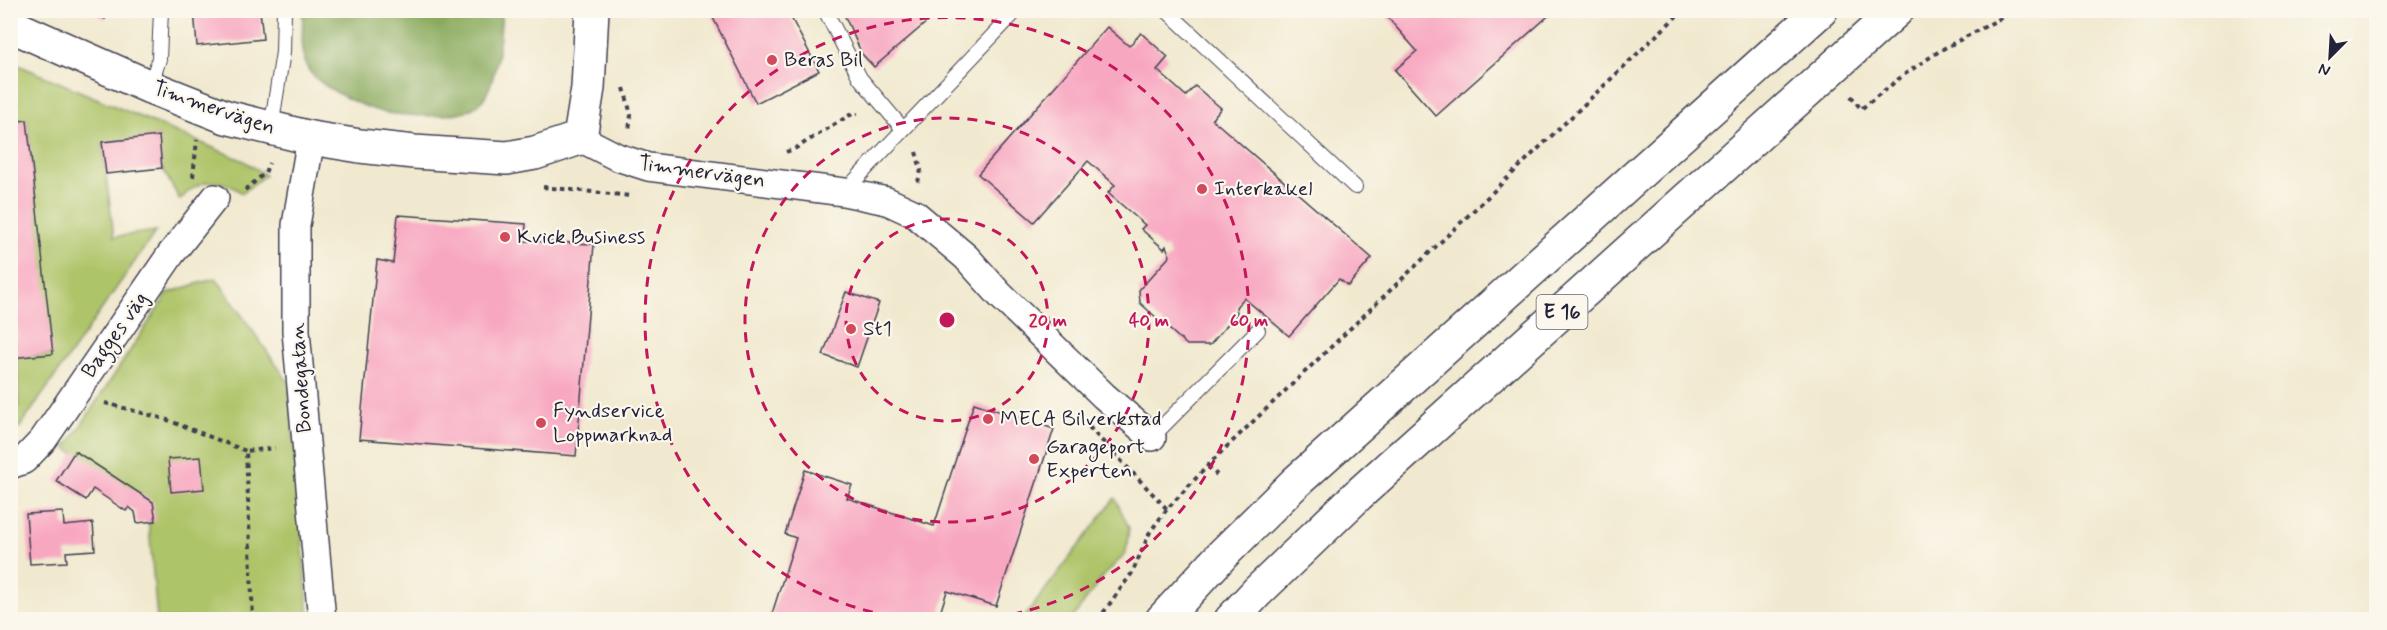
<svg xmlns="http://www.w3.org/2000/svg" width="2387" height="630" viewBox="0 0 2387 630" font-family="Mynerve,sans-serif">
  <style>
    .green { fill: #aec469; stroke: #687352; stroke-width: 1.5 }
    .forest { fill: #8aaa5d; stroke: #56664c; stroke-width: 1.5 }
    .building { fill: #f8a7c1 }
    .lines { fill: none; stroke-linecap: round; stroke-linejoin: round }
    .service-casing { stroke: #414051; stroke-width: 16 }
    .minor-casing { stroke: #414051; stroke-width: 30 }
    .tertiary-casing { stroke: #414051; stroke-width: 36 }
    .trunk-casing { stroke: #414051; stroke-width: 36 }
    .path { stroke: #414051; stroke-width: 4; stroke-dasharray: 4.5 4.5; stroke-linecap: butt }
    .service { stroke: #fff; stroke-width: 14 }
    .minor { stroke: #fff; stroke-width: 27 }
    .tertiary { stroke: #fff; stroke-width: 33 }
    .trunk { stroke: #fff; stroke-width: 33 }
    .ring { fill: none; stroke: #c2185b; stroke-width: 3; stroke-dasharray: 10 8 }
    .poi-dot { fill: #d1495b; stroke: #fbf7ec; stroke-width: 2 }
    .labels { text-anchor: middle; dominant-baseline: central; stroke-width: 4.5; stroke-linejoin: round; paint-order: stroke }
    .shield { fill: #fbf7ec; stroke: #636270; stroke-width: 1.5 }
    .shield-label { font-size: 20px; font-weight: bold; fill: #22223b }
    .poi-label { font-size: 21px; fill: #22223b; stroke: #fbf7ec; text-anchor: start }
    .street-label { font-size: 21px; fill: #22223b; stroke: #fbf7ec }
    .centre { fill: #c2185b; stroke: #fbf7ec; stroke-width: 3 }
    .ring-label { font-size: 18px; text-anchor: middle; font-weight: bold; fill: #c2185b; stroke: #fbf7ec; stroke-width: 4.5; stroke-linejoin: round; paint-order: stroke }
  </style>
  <rect width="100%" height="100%" fill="#fbf7ec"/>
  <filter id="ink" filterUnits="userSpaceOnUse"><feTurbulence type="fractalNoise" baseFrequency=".0167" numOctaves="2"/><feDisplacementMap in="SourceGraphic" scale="12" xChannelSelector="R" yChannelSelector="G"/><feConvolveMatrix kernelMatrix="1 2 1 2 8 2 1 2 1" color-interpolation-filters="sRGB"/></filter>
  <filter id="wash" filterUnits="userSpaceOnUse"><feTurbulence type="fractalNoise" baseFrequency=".008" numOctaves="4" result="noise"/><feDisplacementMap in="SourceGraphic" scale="24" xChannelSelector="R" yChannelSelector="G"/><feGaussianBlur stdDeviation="1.35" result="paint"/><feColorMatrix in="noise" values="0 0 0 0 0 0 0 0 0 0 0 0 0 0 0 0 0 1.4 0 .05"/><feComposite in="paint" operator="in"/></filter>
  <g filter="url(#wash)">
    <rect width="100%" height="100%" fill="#f1e9cf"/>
    <!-- green -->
    <g class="green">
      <path d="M11,62L244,161L265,175L242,193C219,176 199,178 180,200L162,168L158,136L102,143L114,237L156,231L20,427L11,433V408L19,407L17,358L52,354L27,120L11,122Z"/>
      <polygon points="216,278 289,383 309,619 157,619 147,504 66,448 168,293"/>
      <polygon points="1115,498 1129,528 1126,553 1102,578 1072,619 1023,619"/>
    </g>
    <!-- forest -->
    <path class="forest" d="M303,11H502C500,35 498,84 480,103C463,120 410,116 387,113C366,109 314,86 306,65C300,49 303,27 303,11Z"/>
    <g id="blocks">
      <!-- building -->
      <g class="building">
        <polygon points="88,10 109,10 105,19"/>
        <polygon points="194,10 260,10 263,39 197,46"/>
        <polygon points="709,10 787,10 819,71 756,103"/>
        <polygon points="842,10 941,10 874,67 862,54"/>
        <polygon points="1381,10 1555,10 1436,116 1395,70 1417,51"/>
        <polygon points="1107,27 1129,46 1141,33 1168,57 1157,70 1186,96 1195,86 1221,108 1212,119 1372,258 1348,286 1339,279 1289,336 1244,298 1236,307 1237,313 1210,345 1187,345 1140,303 1139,290 1170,256 1166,246 1164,249 1141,229 1145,225 1108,193 1115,185 1088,161 1034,222 978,174"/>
        <polygon points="27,120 53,354 10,358 10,122"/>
        <polygon points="159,136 162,168 106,174 102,142"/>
        <polygon points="398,215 526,224 525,241 594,244 576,456 359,439 377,260 393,263"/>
        <polygon points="846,292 879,303 857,367 823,355"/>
        <polygon points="974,403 1054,429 996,606 947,591 938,620 770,620 796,538 785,534 805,470 852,485 847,498 934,526"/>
        <polygon points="75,451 153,502 156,521 137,523 135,512 129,507 126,511 93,489 86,500 56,481"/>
        <polygon points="201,457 204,489 171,492 168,459"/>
        <polygon points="63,512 64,526 93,523 95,550 66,552 67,562 30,564 26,514"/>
      </g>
    </g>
  </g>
  <g filter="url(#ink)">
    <use href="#blocks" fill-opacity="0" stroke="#414051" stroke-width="1.5"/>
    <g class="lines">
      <defs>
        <g id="service">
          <polyline points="825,10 860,78 903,129"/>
          <polyline points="1166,10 1355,187"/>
          <polyline points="150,87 159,59 161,10"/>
          <polyline points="271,128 283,52 284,10"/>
          <polyline points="844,192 1017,10"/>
          <polyline points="1152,437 1258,330"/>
        </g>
        <g id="minor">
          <polyline points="311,138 296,225 296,331 322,620"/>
          <polyline points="580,138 617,157 648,167 844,192 887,201 915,214 966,257 1000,295 1104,396 1152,437"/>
          <polyline points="10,465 24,460 43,440 171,254 215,198"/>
        </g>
        <polyline id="tertiary" points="10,25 150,87 226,117 311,138 360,146 414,152 507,158 535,153 580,138 588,88 592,10"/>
        <g id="trunk">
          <polyline points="1162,620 1223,554 1295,483 1821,10"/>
          <polyline points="1231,620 1257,592 1358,495 1897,10"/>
        </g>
      </defs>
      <!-- service casing -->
      <use href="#service" class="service-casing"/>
      <!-- minor casing -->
      <use href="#minor" class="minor-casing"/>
      <!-- tertiary casing -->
      <use href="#tertiary" class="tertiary-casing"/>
      <!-- trunk casing -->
      <use href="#trunk" class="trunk-casing"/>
      <!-- path -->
      <g class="path">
        <polyline points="624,88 631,115 629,130"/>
        <polyline points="1851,96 1861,109 1905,74 1941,50 2016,10"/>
        <polyline points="786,152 796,148 850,115 858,114"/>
        <polyline points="916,152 921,170 918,182"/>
        <polyline points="193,177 197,140"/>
        <polyline points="543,187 631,196"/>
        <polyline points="245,190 265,173 269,163"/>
        <polyline points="105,403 165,419 246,451"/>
        <polyline points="1089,427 1167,509"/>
        <polyline points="1208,466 1217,475"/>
        <polyline points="253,620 246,451 275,448"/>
        <polyline points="1098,620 1132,573 1150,532 1167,509 1215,458 1683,10"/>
      </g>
      <!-- service -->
      <use href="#service" class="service"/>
      <!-- minor -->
      <use href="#minor" class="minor"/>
      <!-- tertiary -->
      <use href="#tertiary" class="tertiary"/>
      <!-- trunk -->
      <use href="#trunk" class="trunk"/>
    </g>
  </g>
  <!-- distance rings -->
  <g class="ring">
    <circle cx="947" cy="320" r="101"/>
    <circle cx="947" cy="320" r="202"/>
    <path d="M908 619A302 302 0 1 1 986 619"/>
  </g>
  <!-- markers -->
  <g class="poi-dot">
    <circle cx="772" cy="60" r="6"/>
    <circle cx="1202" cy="189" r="6"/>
    <circle cx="505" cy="237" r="6"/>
    <circle cx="851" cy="329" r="6"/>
    <circle cx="988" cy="419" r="6"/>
    <circle cx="541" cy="423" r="6"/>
    <circle cx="1034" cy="459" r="6"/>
  </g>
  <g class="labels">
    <!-- shield labels -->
    <rect class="shield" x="1536.5" y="295" width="51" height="34" rx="4.5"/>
    <g class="shield-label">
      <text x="1562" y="312">E 16</text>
    </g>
    <!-- poi labels -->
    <g class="poi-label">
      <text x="784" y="60">Beras Bil</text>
      <text x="1214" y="189">Interkakel</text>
      <text x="517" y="237">Kvick Business</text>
      <text x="863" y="329">St1</text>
      <text x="553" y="411">Fyndservice<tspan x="553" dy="24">Loppmarknad</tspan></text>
      <text x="1000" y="419">MECA Bilverkstad</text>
      <text x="1046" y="447">Garageport<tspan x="1046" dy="24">Experten</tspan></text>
    </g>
    <!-- street labels -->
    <g class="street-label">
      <text transform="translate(214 108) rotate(19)">Timmervägen</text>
      <text transform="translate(702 172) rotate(8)">Timmervägen</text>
      <text transform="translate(115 335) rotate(-55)">Bagges väg</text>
      <text transform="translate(301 378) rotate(-94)">Bondegatan</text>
    </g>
  </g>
  <circle cx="947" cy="320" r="9" class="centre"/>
  <g class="ring-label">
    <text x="1048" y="326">20 m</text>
    <text x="1149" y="326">40 m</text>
    <text x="1249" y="326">60 m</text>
  </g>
  <!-- margin -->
  <rect width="2387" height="630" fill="none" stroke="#fbf7ec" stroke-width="36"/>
  <!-- north arrow -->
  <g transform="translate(2330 57) rotate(204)" stroke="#fbf7ec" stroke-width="4.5" paint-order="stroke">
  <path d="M0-4.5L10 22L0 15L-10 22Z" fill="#22223b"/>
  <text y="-9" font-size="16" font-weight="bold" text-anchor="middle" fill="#22223b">N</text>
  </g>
</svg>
